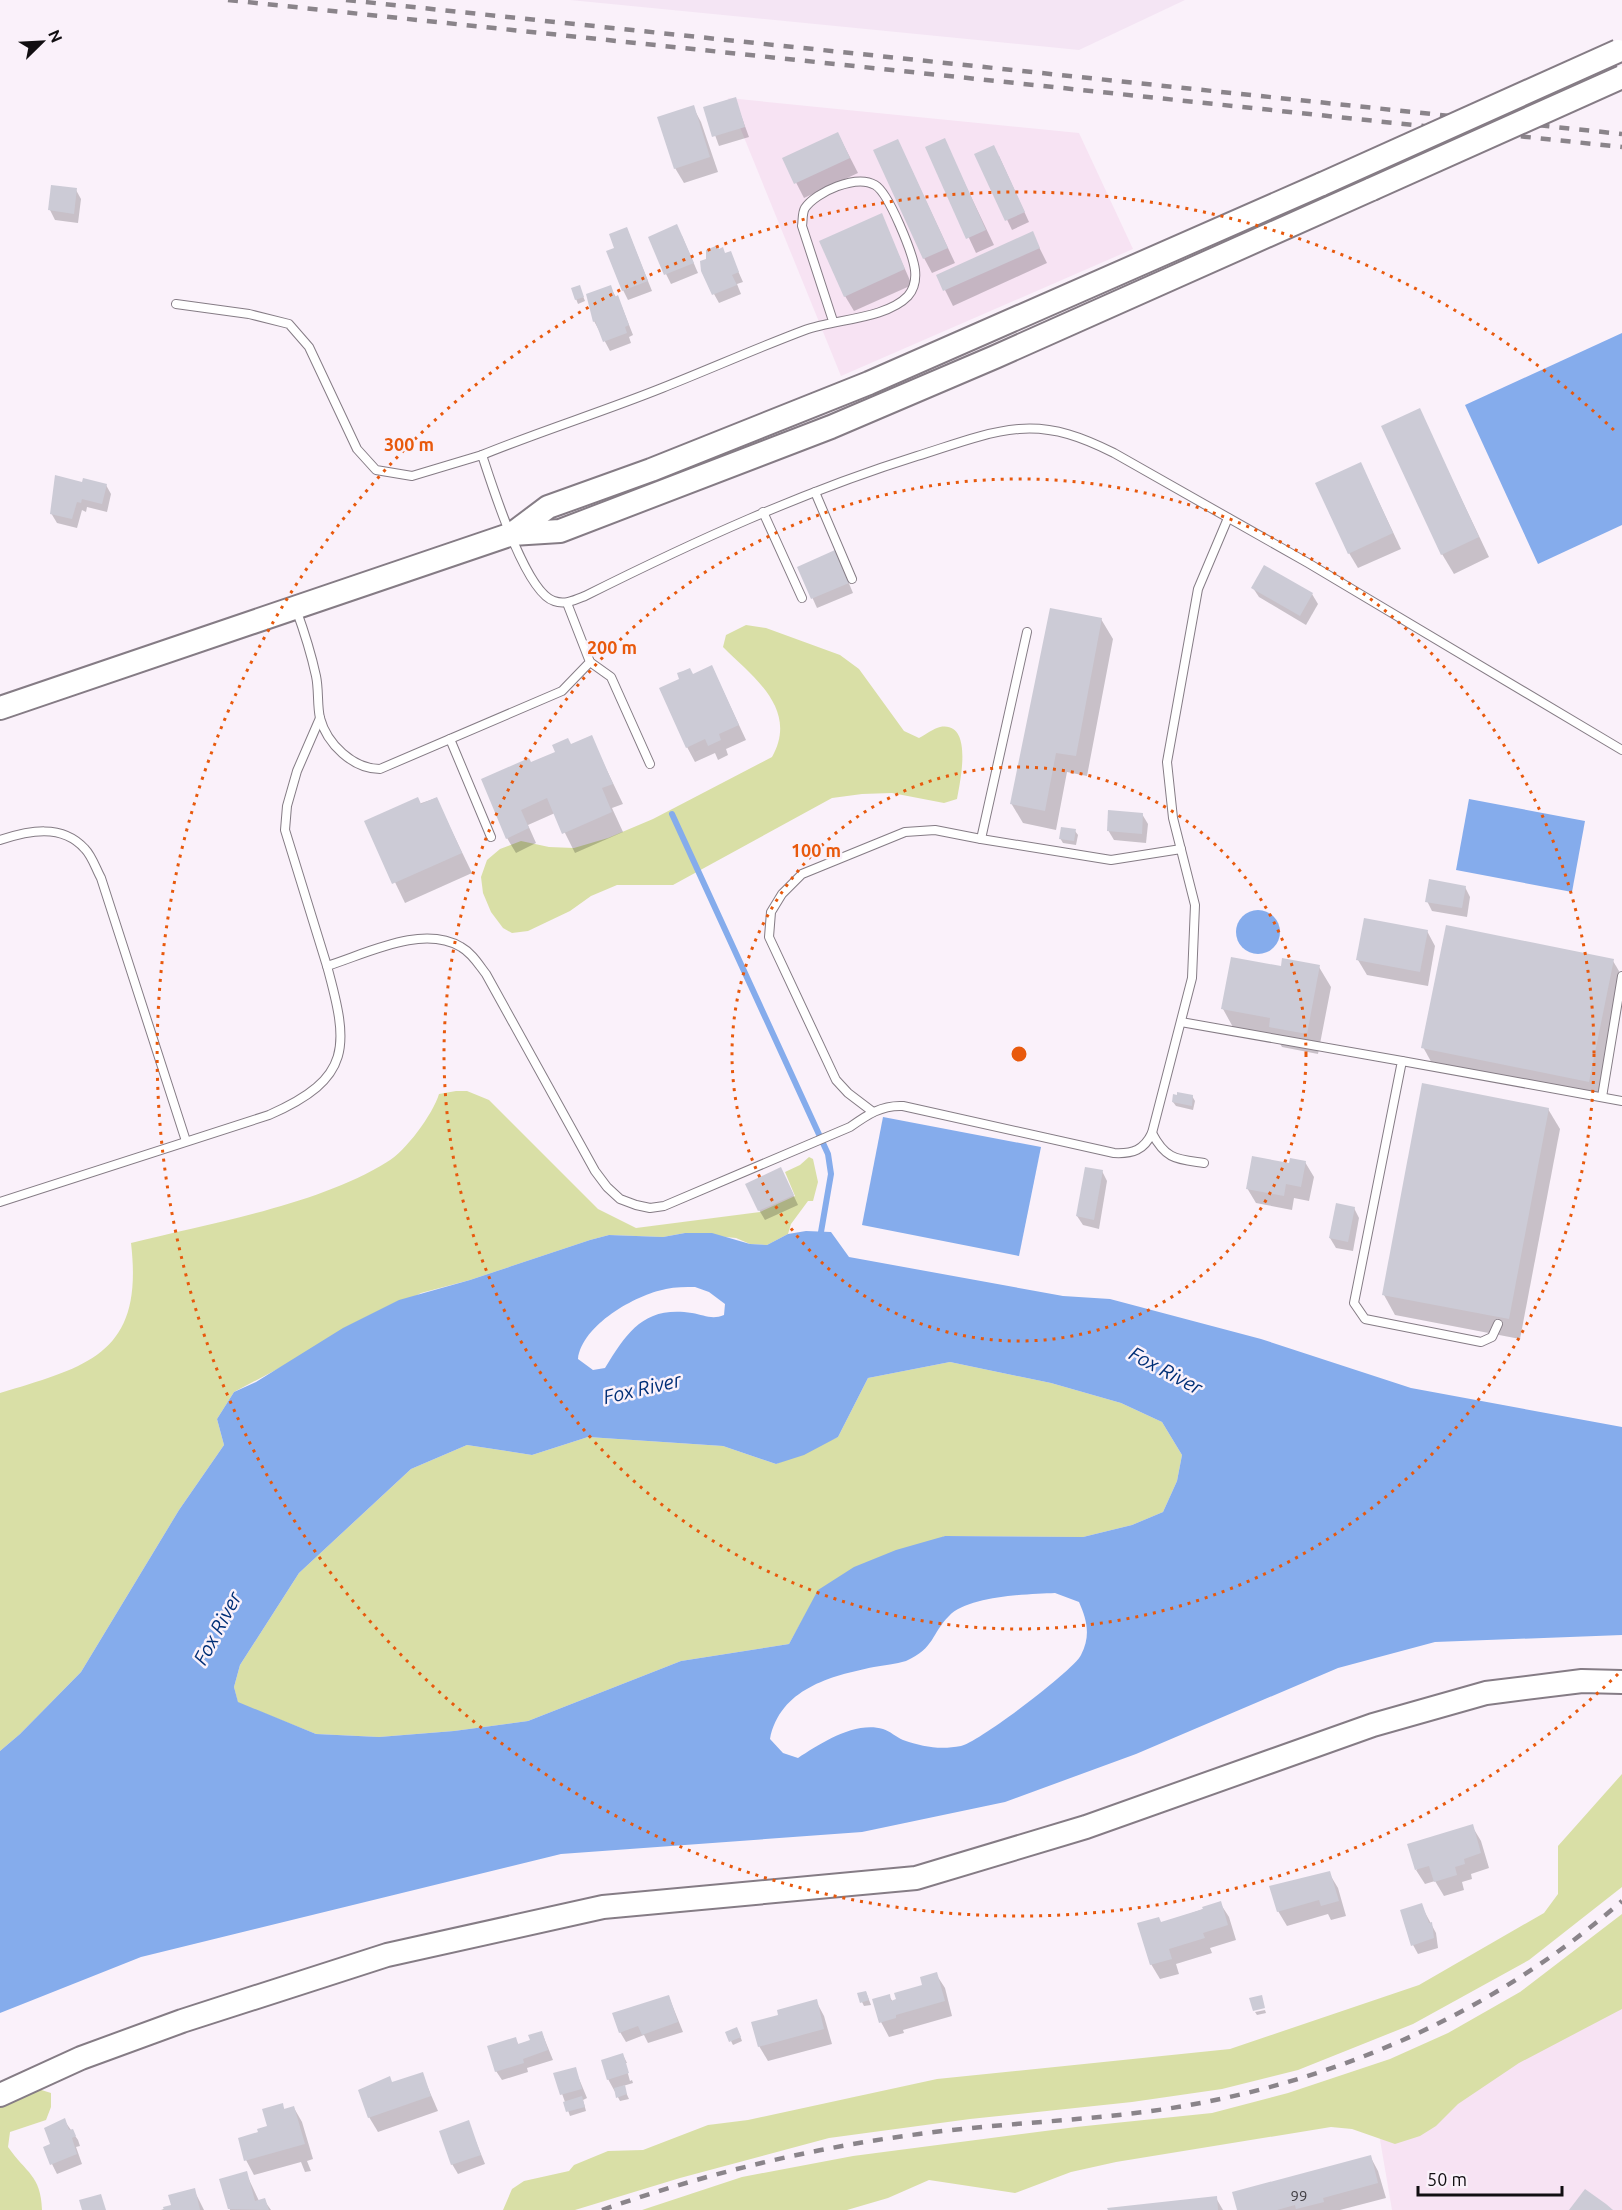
<svg xmlns="http://www.w3.org/2000/svg" width="1622" height="2210" viewBox="0 0 1622 2210" font-family="Ubuntu,sans-serif">
  <style>
    .commercial { fill: #f7e3f3 }
    .built { fill: #f4e5f4 }
    .green { fill: #d9dfa6 }
    .water { fill: #85acec; fill-rule: evenodd }
    .shadow { fill: #0003 }
    .lines { fill: none; stroke-linecap: round; stroke-linejoin: round }
    .stream { stroke: #85acec; stroke-width: 6 }
    .building { fill: #cccbd6 }
    .lane-casing { stroke: #857c85; stroke-width: 10 }
    .secondary-casing { stroke: #857c85; stroke-width: 26 }
    .lane { stroke: #fff; stroke-width: 8 }
    .secondary { stroke: #fff; stroke-width: 22 }
    .rail { stroke: #8a848a; stroke-width: 4.5; stroke-dasharray: 10 10; stroke-linecap: butt }
    .secondary-bridge-casing { stroke: #857c85; stroke-width: 26; stroke-linecap: butt }
    .secondary-bridge { stroke: #fff; stroke-width: 22 }
    .ring { fill: none; stroke: #e8590c; stroke-width: 3; stroke-dasharray: 3 6 }
    .labels { text-anchor: middle; dominant-baseline: central; stroke-width: 5; stroke-linejoin: round; paint-order: stroke }
    .number-label { font-size: 15px; fill: #403d42 }
    .water-label { font-size: 20px; font-style: italic; fill: #012f77; stroke: #faf1fa }
    .centre { fill: #e8590c; stroke: #faf1fa; stroke-width: 3 }
    .ring-label { font-size: 18px; text-anchor: middle; font-weight: bold; fill: #e8590c; stroke: #faf1fa; stroke-width: 5; stroke-linejoin: round; paint-order: stroke }
  </style>
  <rect width="100%" height="100%" fill="#faf1fa"/>
  <!-- commercial -->
  <g class="commercial">
    <polygon points="728,98 1079,133 1133,249 841,376"/>
    <polygon points="1622,1991 1622,2210 1392,2210 1378,2128"/>
  </g>
  <!-- built -->
  <polygon class="built" points="570,0 1185,0 1079,50"/>
  <!-- green -->
  <g class="green">
    <path d="M746,625L766,628L840,655L859,669L904,731L919,738C925,735 934,728 940,727C974,721 960,782 957,799L944,803L892,793L862,794L832,798L673,885H617L591,896L570,911L528,931L512,933L503,928L491,912L483,893L481,877L487,860L500,849L521,841L549,847L574,848L608,838L653,819L772,757C799,709 753,677 723,647L726,635Z"/>
    <path d="M456,1091H467L489,1100L598,1209L636,1228L760,1212L795,1196L785,1172L800,1165L809,1157L813,1159L818,1182L813,1201H808L791,1224L788,1234L767,1245L750,1244L736,1238L685,1233L663,1237L609,1235L590,1240L470,1280L421,1293L234,1392L217,1419L224,1445L179,1510L81,1672L20,1734L0,1751V1393C90,1366 144,1353 131,1243C211,1223 318,1205 387,1162C405,1152 433,1114 439,1094Z"/>
    <polygon points="950,1362 1051,1383 1121,1403 1162,1422 1182,1455 1177,1481 1163,1512 1132,1525 1083,1537 945,1536 819,1590 789,1644 681,1661 528,1721 454,1731 379,1737 316,1734 238,1703 234,1687 240,1665 299,1573 411,1469 467,1445 532,1455 588,1437 723,1446 776,1464 838,1437 868,1378"/>
    <polygon points="1622,1774 1622,1887 1529,1960 1413,2024 1298,2070 1222,2089 1132,2102 970,2119 829,2138 680,2178 575,2210 503,2210 512,2189 524,2181 569,2171 574,2165 608,2151 643,2150 708,2125 748,2120 937,2079 1230,2049 1419,1985 1544,1913 1558,1894 1558,1846"/>
    <polygon points="1622,1914 1622,2009 1519,2063 1458,2104 1436,2126 1420,2136 1395,2144 1352,2129 1331,2127 1116,2162 1071,2172 1015,2193 929,2180 888,2198 847,2210 642,2210 742,2177 853,2156 1076,2127 1212,2113 1288,2093 1390,2059 1448,2033 1520,1992"/>
    <path d="M35,2088L51,2093V2107L46,2120L10,2132L8,2147C26,2173 41,2175 42,2210H0V2104Z"/>
  </g>
  <!-- water -->
  <g class="water">
    <polygon points="1622,333 1622,525 1538,564 1465,405"/>
    <polygon points="1469,799 1585,821 1572,892 1456,870"/>
    <circle cx="1258" cy="932" r="22"/>
    <polygon points="883,1117 1041,1147 1019,1256 862,1225"/>
    <path d="M806,1231L831,1232L849,1257L1063,1296L1110,1299L1261,1339L1411,1388L1622,1427V1635L1435,1642L1338,1668L1136,1754L1005,1802L862,1832L561,1854L141,1957L0,2013V1751L20,1734L81,1672L179,1510L224,1445L217,1419L234,1392L256,1382L343,1328L399,1300L470,1280L590,1240L609,1235L663,1237L685,1233H712L750,1244L767,1245L788,1234ZM695,1287L709,1292L725,1304L724,1315C712,1320 704,1315 692,1313C644,1306 628,1331 605,1368L593,1370L578,1359C582,1325 635,1295 666,1289C675,1287 686,1287 695,1287ZM950,1362L1051,1383L1121,1403L1162,1422L1182,1455L1177,1481L1163,1512L1132,1525L1083,1537L945,1536L896,1550L854,1567L818,1590L789,1644L681,1661L528,1721L454,1731L379,1737L316,1734L238,1702L234,1687L240,1665L299,1573L411,1469L467,1445L532,1455L588,1437L723,1446L776,1464L804,1455L838,1437L868,1378ZM1055,1593L1079,1602C1087,1620 1091,1636 1081,1655C1074,1670 978,1743 961,1746C940,1750 923,1747 903,1740C896,1737 890,1731 883,1729C854,1721 820,1744 798,1758L783,1753L770,1739C780,1689 830,1676 874,1667C884,1665 896,1664 906,1661C935,1648 931,1634 949,1616C968,1596 1028,1594 1055,1593Z"/>
  </g>
  <!-- shadow -->
  <g class="shadow">
    <polygon points="735,99 749,137 719,146 705,108"/>
    <polygon points="693,107 701,122 718,172 684,183 675,168"/>
    <polygon points="838,134 858,173 804,198 784,159"/>
    <polygon points="944,140 994,245 976,253 927,148"/>
    <polygon points="898,141 955,263 932,273 924,258"/>
    <polygon points="976,155 999,156 1029,222 1012,230"/>
    <polygon points="76,190 81,199 78,223 55,220 50,210"/>
    <polygon points="881,215 912,285 854,311 845,296"/>
    <polygon points="627,229 652,291 628,300 623,290 616,249"/>
    <polygon points="1032,233 1047,263 953,306 938,276"/>
    <polygon points="682,236 698,273 671,284 666,274"/>
    <polygon points="719,250 726,255 730,253 743,282 737,284 741,294 719,303 714,294"/>
    <polygon points="610,287 622,307 633,335 629,337 631,343 610,351 594,321"/>
    <polygon points="581,291 585,301 578,304 576,299"/>
    <polygon points="1419,410 1489,557 1454,574 1442,554"/>
    <polygon points="56,477 83,484 106,485 111,494 107,512 87,507 86,512 82,510 77,528 57,523 51,513"/>
    <polygon points="1368,479 1401,549 1358,568 1349,553"/>
    <polygon points="840,562 853,593 817,608 799,568"/>
    <polygon points="1253,588 1312,594 1318,604 1306,625 1259,597"/>
    <polygon points="1101,619 1113,639 1087,776 1067,772 1056,830 1023,823 1011,803"/>
    <polygon points="712,667 746,740 726,749 728,755 718,760 715,753 695,762 687,747"/>
    <polygon points="591,737 623,804 612,808 623,832 575,853 555,813 528,825 536,843 516,853 507,838 531,764"/>
    <polygon points="436,798 472,873 405,903 366,822"/>
    <polygon points="1142,814 1148,824 1146,843 1114,840 1108,830"/>
    <polygon points="1075,831 1078,835 1076,845 1063,843 1060,838"/>
    <polygon points="1465,887 1470,897 1467,917 1432,911 1427,901"/>
    <polygon points="1427,931 1435,946 1428,986 1367,975 1358,960"/>
    <polygon points="1613,961 1622,976 1622,993 1600,1101 1434,1067 1423,1047"/>
    <polygon points="1319,967 1331,987 1318,1054 1282,1047 1276,1037 1234,1029 1223,1009 1282,968"/>
    <polygon points="1192,1096 1195,1101 1193,1110 1176,1106 1173,1102"/>
    <polygon points="1548,1109 1560,1129 1520,1339 1395,1315 1384,1295"/>
    <polygon points="1305,1162 1314,1177 1309,1201 1294,1198 1292,1210 1256,1203 1247,1188 1290,1165"/>
    <polygon points="1102,1171 1107,1181 1099,1229 1083,1225 1077,1216"/>
    <polygon points="786,1179 798,1205 765,1220 759,1210"/>
    <polygon points="1354,1208 1359,1218 1353,1251 1336,1248 1330,1238"/>
    <polygon points="1472,1826 1481,1841 1489,1868 1471,1874 1472,1879 1462,1882 1464,1890 1444,1896 1435,1881 1425,1884 1416,1870"/>
    <polygon points="1329,1873 1338,1888 1346,1916 1331,1920 1328,1914 1287,1926 1278,1911"/>
    <polygon points="1220,1903 1229,1917 1236,1940 1210,1948 1212,1953 1176,1964 1179,1974 1160,1979 1151,1964 1161,1924"/>
    <polygon points="1421,1905 1436,1933 1438,1948 1418,1954 1413,1945"/>
    <polygon points="936,1974 945,1988 952,2016 903,2030 904,2033 889,2037 881,2022 889,1996 893,2002 924,1986"/>
    <polygon points="866,1992 871,2005 864,2006 862,2002"/>
    <polygon points="669,1997 683,2032 648,2043 644,2035 626,2042 620,2032"/>
    <polygon points="816,2001 824,2016 832,2044 768,2061 759,2046 780,2016"/>
    <polygon points="1265,2010 1266,2013 1257,2015 1255,2012"/>
    <polygon points="542,2033 553,2060 527,2068 528,2072 502,2080 496,2071 515,2039 519,2045 532,2041"/>
    <polygon points="739,2033 742,2041 733,2045 731,2041"/>
    <polygon points="623,2055 627,2063 625,2063 630,2081 632,2080 633,2083 623,2086 629,2099 620,2101 608,2079"/>
    <polygon points="575,2069 587,2098 583,2100 586,2111 570,2116 555,2074"/>
    <polygon points="422,2074 438,2111 378,2132 369,2117 393,2084"/>
    <polygon points="282,2105 285,2110 294,2108 302,2122 313,2159 307,2161 311,2171 305,2172 301,2162 254,2175 246,2160 260,2133 269,2127"/>
    <polygon points="64,2120 78,2140 80,2146 76,2147 82,2164 57,2174 52,2164 52,2145"/>
    <polygon points="468,2122 485,2164 458,2174 452,2164"/>
    <polygon points="1370,2156 1378,2171 1386,2198 1340,2210 1239,2210"/>
    <polygon points="246,2173 259,2201 264,2200 271,2210 230,2210 221,2180"/>
    <polygon points="194,2190 204,2210 161,2210 173,2206"/>
    <polygon points="1216,2198 1223,2210 1107,2210"/>
  </g>
  <g class="lines">
    <!-- stream -->
    <polyline class="stream" points="672,814 828,1154 831,1174 821,1232"/>
  </g>
  <!-- building -->
  <g class="building">
    <polygon points="736,97 745,127 712,137 703,107"/>
    <polygon points="694,105 710,157 674,169 657,117"/>
    <polygon points="838,132 850,158 794,184 782,158"/>
    <polygon points="945,138 986,230 966,239 925,147"/>
    <polygon points="898,139 948,248 923,259 873,150"/>
    <polygon points="994,145 1025,212 1005,221 974,154"/>
    <polygon points="51,185 77,188 74,214 48,210"/>
    <polygon points="882,213 905,269 844,297 819,241"/>
    <polygon points="677,224 694,263 664,275 648,237"/>
    <polygon points="627,227 648,281 622,291 606,251 614,248 609,234"/>
    <polygon points="1033,231 1040,248 943,291 936,275"/>
    <polygon points="718,245 719,249 723,247 725,253 731,251 739,272 732,275 737,285 712,295 701,271 700,261 706,259 706,250"/>
    <polygon points="580,285 584,297 575,300 571,288"/>
    <polygon points="611,285 615,297 618,295 629,325 625,327 627,333 603,342 595,321 593,322 586,294"/>
    <polygon points="1420,408 1479,537 1441,555 1381,426"/>
    <polygon points="1361,462 1393,533 1348,554 1315,483"/>
    <polygon points="55,475 82,482 83,478 107,484 102,504 82,499 81,503 77,502 72,519 50,514"/>
    <polygon points="835,550 849,583 811,599 797,567"/>
    <polygon points="1264,565 1313,593 1300,616 1251,588"/>
    <polygon points="1050,608 1102,618 1076,756 1056,753 1045,811 1010,804"/>
    <polygon points="712,665 739,725 719,734 721,740 708,746 705,739 686,748 659,688 679,679 677,673 683,671 690,668 693,674"/>
    <polygon points="592,735 613,784 602,788 612,812 562,834 547,798 521,810 529,828 506,839 481,779 529,758 531,762 555,752 552,745 568,738 571,744"/>
    <polygon points="418,797 421,804 437,797 462,853 392,884 364,821"/>
    <polygon points="1108,810 1143,813 1142,834 1107,831"/>
    <polygon points="1061,827 1076,829 1074,841 1059,839"/>
    <polygon points="1429,879 1466,886 1462,908 1425,902"/>
    <polygon points="1364,918 1428,930 1420,972 1356,960"/>
    <polygon points="1446,925 1614,959 1589,1082 1421,1048"/>
    <polygon points="1231,957 1281,966 1282,958 1320,965 1307,1034 1269,1027 1270,1018 1221,1009"/>
    <polygon points="1422,1083 1549,1108 1509,1319 1382,1295"/>
    <polygon points="1177,1092 1193,1095 1192,1106 1172,1102 1173,1094 1177,1095"/>
    <polygon points="1252,1156 1289,1163 1290,1158 1306,1161 1301,1187 1286,1184 1284,1196 1246,1189"/>
    <polygon points="781,1167 794,1195 758,1211 745,1184"/>
    <polygon points="1085,1167 1103,1170 1094,1220 1076,1216"/>
    <polygon points="1336,1203 1355,1207 1348,1242 1329,1238"/>
    <polygon points="1473,1824 1481,1853 1464,1859 1465,1864 1455,1867 1457,1875 1434,1882 1429,1866 1415,1870 1407,1844"/>
    <polygon points="1330,1871 1339,1901 1321,1906 1319,1900 1277,1912 1269,1886"/>
    <polygon points="1221,1901 1228,1925 1203,1933 1205,1938 1169,1949 1172,1959 1150,1965 1137,1923 1159,1917 1161,1922 1203,1909 1202,1907"/>
    <polygon points="1422,1903 1429,1923 1432,1922 1434,1938 1411,1946 1400,1910"/>
    <polygon points="937,1972 945,2001 896,2015 896,2018 879,2023 872,1999 890,1994 891,2001 896,1999 894,1993 922,1985 920,1977"/>
    <polygon points="866,1991 869,2000 860,2003 857,1993"/>
    <polygon points="669,1995 678,2022 642,2035 638,2026 619,2033 612,2013"/>
    <polygon points="1262,1995 1265,2008 1253,2011 1249,1998"/>
    <polygon points="817,1999 824,2029 758,2047 751,2022 778,2015 777,2010"/>
    <polygon points="737,2027 741,2037 729,2042 725,2032"/>
    <polygon points="542,2031 548,2050 523,2059 524,2063 495,2072 487,2046 516,2037 518,2044 530,2040 528,2035"/>
    <polygon points="623,2053 629,2073 607,2080 601,2060"/>
    <polygon points="576,2067 582,2089 560,2095 553,2073"/>
    <polygon points="423,2072 431,2096 368,2118 358,2090 390,2076 392,2082"/>
    <polygon points="625,2085 627,2094 616,2098 614,2088"/>
    <polygon points="582,2096 585,2107 566,2112 563,2102"/>
    <polygon points="283,2103 284,2109 294,2106 305,2144 244,2161 238,2138 258,2132 257,2129 267,2126 262,2109"/>
    <polygon points="65,2118 69,2130 73,2129 76,2136 72,2138 77,2154 50,2165 43,2147 50,2144 44,2128"/>
    <polygon points="469,2120 481,2155 451,2165 439,2131"/>
    <polygon points="1371,2155 1378,2183 1323,2198 1324,2202 1296,2209 1295,2205 1277,2210 1237,2210 1232,2192"/>
    <polygon points="247,2171 255,2201 265,2198 269,2210 228,2209 219,2179"/>
    <polygon points="195,2188 200,2210 164,2210 163,2207 171,2205 168,2195"/>
    <polygon points="1585,2189 1606,2204 1613,2210 1569,2210"/>
    <polygon points="101,2194 106,2210 82,2210 79,2200"/>
    <polygon points="1217,2196 1218,2210 1108,2210 1107,2208"/>
  </g>
  <g class="lines">
    <defs>
      <g id="lane">
        <path d="M176,304L249,314L289,324L309,347L357,449L376,470L412,476L482,455C492,485 525,592 554,601C565,605 575,600 585,596C693,542 802,492 917,456C950,446 984,432 1019,429C1054,426 1084,438 1114,453L1308,563L1622,750"/>
        <path d="M482,455C541,431 602,412 662,388C710,369 757,348 805,330C835,319 886,319 908,296C914,289 916,279 915,270C913,254 889,193 875,185C856,174 816,192 805,208C802,213 803,220 802,226L833,321"/>
        <polyline points="815,492 852,579"/>
        <polyline points="763,512 802,598"/>
        <path d="M296,609C304,631 311,653 316,676C319,690 317,705 320,718C327,744 353,769 380,769L562,691L590,662L567,603"/>
        <polyline points="1027,632 981,839 1111,860 1181,849"/>
        <polyline points="590,662 611,677 650,764"/>
        <path d="M320,718L297,771L287,806L285,830L327,966C366,954 422,924 461,947C472,953 479,965 486,974L595,1171L607,1187L620,1199L636,1205L650,1208L664,1206L850,1127C867,1115 881,1105 903,1106L1114,1153C1133,1154 1144,1150 1152,1133L1192,978L1195,905L1173,818L1167,762L1198,589L1228,518"/>
        <polyline points="450,739 491,837"/>
        <path d="M0,840C28,831 62,823 85,849C92,856 96,869 101,878L186,1141"/>
        <polyline points="1181,1022 1402,1061 1354,1303 1365,1319 1481,1342 1492,1337 1498,1324"/>
        <polyline points="1402,1061 1622,1101"/>
        <polyline points="1602,1097 1622,976"/>
        <polyline points="873,1112 848,1093 836,1080 769,937 771,912 782,894 802,874 905,832 935,830 981,839"/>
        <path d="M1152,1133C1166,1160 1177,1159 1204,1163"/>
        <path d="M0,1202L269,1115C353,1078 349,1046 327,966"/>
      </g>
      <g id="secondary">
        <polyline points="512,534 548,507 651,470 869,383 1322,184"/>
        <polyline points="0,708 512,534 560,531 831,427 995,357 1372,189"/>
        <polyline points="0,2095 81,2058 182,2021 387,1955 603,1907 916,1878 1086,1827 1373,1725 1486,1693 1582,1681 1622,1682"/>
      </g>
    </defs>
    <!-- lane casing -->
    <use href="#lane" class="lane-casing"/>
    <!-- secondary casing -->
    <use href="#secondary" class="secondary-casing"/>
    <!-- lane -->
    <use href="#lane" class="lane"/>
    <!-- secondary -->
    <use href="#secondary" class="secondary"/>
    <!-- rail -->
    <g class="rail">
      <polyline points="228,0 1622,147"/>
      <polyline points="346,0 1622,134"/>
      <path d="M602,2210C704,2174 811,2148 919,2134C1007,2122 1097,2121 1184,2106C1346,2078 1498,2009 1622,1901"/>
    </g>
    <defs>
      <g id="secondary-bridge">
        <polyline points="1322,184 1618,51"/>
        <polyline points="1372,189 1622,77"/>
      </g>
    </defs>
    <!-- secondary-bridge casing -->
    <use href="#secondary-bridge" class="secondary-bridge-casing"/>
    <!-- secondary-bridge -->
    <use href="#secondary-bridge" class="secondary-bridge"/>
  </g>
  <!-- distance rings -->
  <g class="ring">
    <circle cx="1019" cy="1054" r="287"/>
    <circle cx="1019" cy="1054" r="575"/>
    <path d="M1618 1674A862 862 0 1 1 1618 434"/>
  </g>
  <g class="labels">
    <!-- number labels -->
    <g class="number-label">
      <text x="1299" y="2195">99</text>
    </g>
    <!-- water labels -->
    <g class="water-label">
      <text transform="translate(1166 1370) rotate(28)">Fox River</text>
      <text transform="translate(642 1388) rotate(-13)">Fox River</text>
      <text transform="translate(217 1628) rotate(-62)">Fox River</text>
    </g>
  </g>
  <circle cx="1019" cy="1054" r="9" class="centre"/>
  <g class="ring-label">
    <text x="409" y="451">300 m</text>
    <text x="612" y="654">200 m</text>
    <text x="816" y="857">100 m</text>
  </g>
  <!-- north arrow -->
  <g transform="translate(42 42) rotate(66)" stroke="#faf1fa" stroke-width="4.5" paint-order="stroke">
  <path d="M0-4.5L10 22L0 15L-10 22Z" fill="#110e11"/>
  <text y="-9" font-size="16" font-weight="bold" text-anchor="middle" fill="#110e11">N</text>
  </g>
  <!-- scale -->
  <path d="M1418 2186v9h144v-9" fill="none" stroke="#110e11" stroke-width="3"/>
  <text x="1427" y="2186" font-size="18" fill="#110e11" stroke="#faf1fa" stroke-width="4.5" paint-order="stroke">50 m</text>
</svg>
